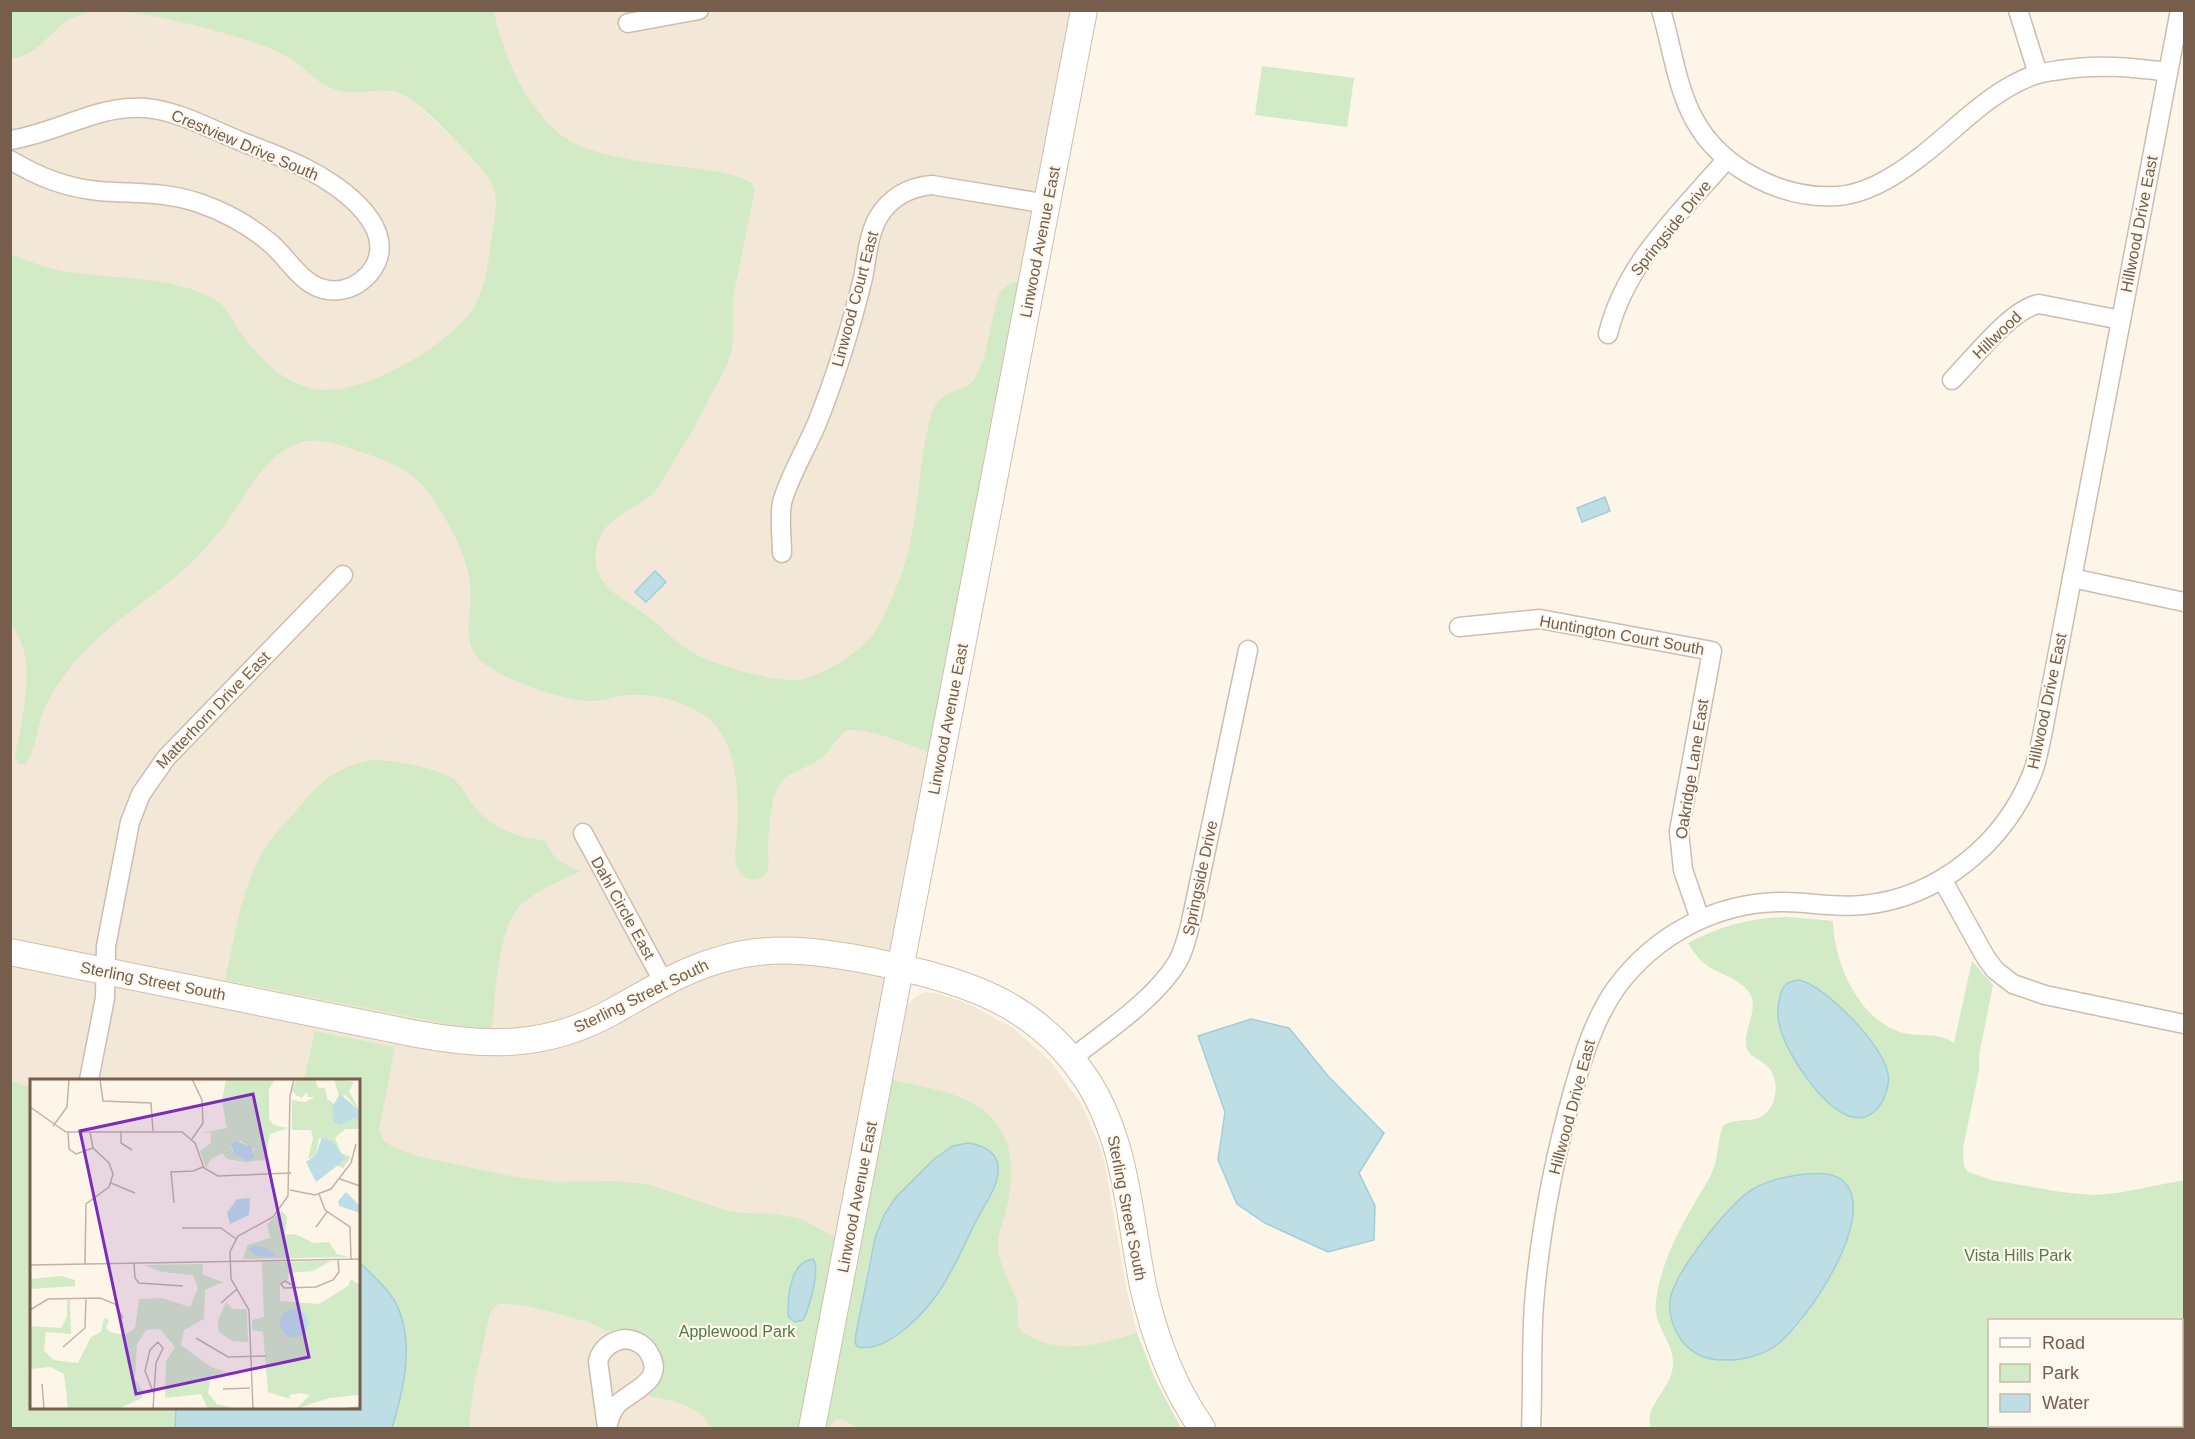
<svg xmlns="http://www.w3.org/2000/svg" width="2195" height="1439" viewBox="0 0 2195 1439" font-family="Arial,sans-serif">
  <style>
    .residential { fill: #f3e7d7 }
    .green { fill: #d3eac7; fill-rule: evenodd }
    .water { fill: #bddee5; stroke: #a3cdd7; stroke-width: 1.5 }
    .lines { fill: none; stroke-linecap: round; stroke-linejoin: round }
    .street-casing { stroke: #cebdae; stroke-width: 21 }
    .secondary-casing { stroke: #d1beac; stroke-width: 28 }
    .street { stroke: #fff; stroke-width: 18 }
    .secondary { stroke: #fff; stroke-width: 26 }
    .labels { text-anchor: middle; dominant-baseline: central; stroke-width: 4.5; stroke-linejoin: round; paint-order: stroke }
    .street-label { font-size: 16px; fill: #765d4c; stroke: #fef9ef }
    .park-label { font-size: 16px; fill: #537b44; stroke: #fef9ef }
    .inset-road { fill: none; stroke: #c2b3a5; stroke-width: 1.5 }
    .view { fill: #7b2cbf; fill-opacity: 0.15; stroke: #7b2cbf; stroke-width: 3 }
    .inset-edge { fill: none; stroke: #765d4c; stroke-width: 3 }
  </style>
  <rect width="100%" height="100%" fill="#fcf5e8"/>
  <!-- residential -->
  <g class="residential">
    <polygon points="11,11 241,11 338,31 508,189 572,148 474,56 484,11 1070,11 829,1269 366,1174 392,1047 305,1080 32,1080 31,1104 11,1100"/>
    <polygon points="925,992 935,993 967,1003 1013,1028 1050,1061 1082,1105 1098,1142 1104,1160 1126,1286 1137,1333 1155,1379 1181,1428 826,1428 907,1006 914,998"/>
    <polygon points="470,1294 627,1326 627,1329 643,1333 657,1345 663,1363 659,1383 649,1396 799,1428 442,1428"/>
  </g>
  <!-- green -->
  <g class="green">
    <path d="M11,11H494C503,56 526,109 564,137C595,160 667,164 706,170C719,172 734,174 746,180C751,182 753,184 755,189L733,297V339L731,353L725,369L695,426L655,492C637,509 606,516 598,542C585,583 621,596 649,617C662,627 673,640 687,649C708,664 770,681 796,680C819,679 855,654 870,638C879,628 885,614 890,602C900,580 908,557 912,533C920,492 920,452 932,412C945,385 964,395 975,378C989,357 990,317 1000,292L1009,284L1020,281L929,752C910,745 863,725 845,731C835,741 829,753 817,761C806,769 790,771 782,781C770,795 769,831 768,848C768,855 769,863 768,869C764,881 748,883 740,873C732,863 736,845 737,833C739,800 738,746 712,722C692,703 656,693 629,695C615,696 602,702 588,701C561,700 500,679 480,660C458,638 475,609 470,582C465,551 445,514 426,489C410,469 385,460 361,452C345,447 325,438 308,441C269,447 251,488 231,516C220,532 205,549 191,563C147,604 100,626 63,677C54,690 45,704 41,719C36,734 35,752 25,764H18L15,756C22,719 39,656 11,625V254C30,262 48,269 69,272C113,279 172,276 212,298C225,304 232,319 239,330C260,360 287,389 326,390C370,391 461,340 478,299C487,280 489,255 492,234C495,213 501,194 487,176C473,157 414,93 393,91C368,88 354,99 327,86C312,79 303,65 288,57C273,48 254,43 237,37C200,26 163,16 124,12C105,10 82,10 65,22C48,35 34,58 11,58Z"/>
    <polygon points="1262,66 1354,78 1347,127 1255,115"/>
    <path d="M373,760C391,760 440,768 453,779C462,786 466,796 473,805C488,826 520,840 545,840C551,858 564,865 581,871C561,880 540,889 523,903C498,923 495,997 492,1029L457,1026L225,980C235,936 241,887 265,848C273,835 285,824 295,812C319,783 334,767 373,760Z"/>
    <path d="M1789,917L1833,921C1834,963 1858,1018 1900,1032C1919,1038 1937,1031 1954,1043L1972,961L1993,985L1979,1055V1070L1963,1148L1964,1166L1968,1172L1992,1180L2061,1192L2094,1195L2118,1193L2184,1180V1428H1651C1643,1407 1670,1391 1673,1366C1675,1342 1652,1326 1656,1301C1660,1268 1676,1234 1693,1206C1699,1194 1708,1183 1713,1170C1719,1156 1717,1140 1723,1126C1736,1116 1754,1125 1766,1113C1778,1102 1779,1078 1768,1067C1762,1060 1751,1058 1747,1049C1741,1030 1762,1008 1748,991C1738,978 1722,975 1709,967C1700,961 1693,952 1688,943C1719,926 1753,917 1789,917ZM1805,982C1838,1000 1900,1055 1884,1097L1849,1116C1810,1097 1772,1037 1781,994ZM1805,1174H1824L1854,1208C1853,1233 1841,1254 1829,1276C1817,1299 1799,1330 1777,1345C1743,1368 1688,1368 1674,1323C1671,1316 1669,1309 1670,1301C1672,1280 1689,1262 1701,1246C1733,1202 1749,1183 1805,1174ZM1990,1320H2182V1426H1990Z"/>
    <path d="M315,1031L395,1047L379,1130L384,1141L395,1148L417,1156L515,1177L554,1182L611,1181L647,1184L725,1210L742,1213L776,1214L801,1219L835,1237L799,1428H710C700,1404 671,1401 648,1396C670,1379 667,1342 640,1332C625,1326 617,1333 608,1331C603,1330 597,1325 591,1323C575,1318 516,1301 501,1304C494,1305 491,1311 489,1317L473,1391L469,1428H11L10,1080L31,1088L32,1408H358V1080H304Z"/>
    <path d="M893,1080C928,1088 973,1093 996,1123C1016,1149 1013,1181 1006,1211C1004,1221 999,1231 998,1242C997,1264 1011,1282 1017,1302C1019,1310 1016,1318 1018,1325C1020,1332 1029,1336 1035,1339C1069,1354 1104,1343 1137,1333L1155,1379L1181,1428H857L842,1419L835,1420L829,1428H826ZM968,1143L986,1148L999,1169C995,1189 984,1205 975,1223C952,1270 936,1307 891,1337C880,1344 872,1349 858,1347L856,1334C863,1299 869,1241 885,1212C895,1196 908,1184 922,1171C935,1158 948,1145 968,1143Z"/>
  </g>
  <!-- water -->
  <g class="water">
    <polygon points="1605,497 1610,511 1582,522 1577,508"/>
    <polygon points="655,571 666,582 646,602 635,592"/>
    <path d="M1799,980C1826,986 1884,1046 1888,1074C1890,1085 1885,1099 1878,1108C1870,1117 1860,1120 1849,1116C1821,1106 1785,1052 1779,1023C1777,1014 1778,1005 1780,996C1783,985 1788,981 1799,980Z"/>
    <polygon points="1251,1019 1289,1028 1328,1076 1384,1133 1359,1173 1375,1206 1374,1240 1328,1252 1265,1223 1237,1204 1218,1160 1225,1112 1198,1036"/>
    <path d="M968,1143C981,1145 997,1151 998,1166C1000,1185 984,1205 976,1221C966,1241 957,1262 945,1282C930,1308 890,1353 858,1347L855,1343L856,1334L875,1238L884,1215L896,1197L934,1159L953,1146Z"/>
    <path d="M1805,1174C1818,1173 1834,1172 1844,1182C1879,1216 1807,1321 1778,1344C1764,1355 1742,1361 1723,1360C1707,1360 1693,1354 1683,1342C1674,1331 1668,1314 1670,1300C1674,1273 1730,1202 1753,1189C1769,1180 1788,1176 1805,1174Z"/>
    <path d="M813,1259C821,1268 809,1309 803,1320L795,1322L789,1317L788,1314C788,1295 790,1262 813,1259Z"/>
    <path d="M359,1262C371,1274 385,1285 394,1300C416,1338 404,1389 392,1428H175L176,1408H358Z"/>
  </g>
  <g class="lines">
    <defs>
      <g id="street">
        <path d="M1661,10C1672,46 1676,86 1694,119C1720,168 1783,200 1838,196C1868,194 1897,175 1920,157C1958,128 1990,90 2037,74C2044,72 2053,71 2060,70C2097,64 2131,67 2168,72"/>
        <polyline points="2018,10 2038,74"/>
        <polyline points="628,23 699,10"/>
        <path d="M10,140C58,133 98,104 146,108C178,111 211,129 240,141C263,150 286,158 307,169C341,186 405,231 369,274C358,286 344,292 328,290C301,286 289,258 269,242C250,226 227,213 202,204C165,191 137,194 99,191C66,188 39,177 10,160"/>
        <path d="M1608,334C1625,263 1681,212 1727,159"/>
        <path d="M1952,380C1973,359 2011,309 2039,304L2121,320"/>
        <path d="M782,553C782,537 779,519 782,503C787,481 808,445 817,423C836,376 851,327 863,278C867,258 868,234 879,216C891,197 910,187 932,185L1048,204"/>
        <polyline points="2072,578 2184,602"/>
        <polyline points="1459,627 1540,619 1712,651 1679,831 1683,870 1700,919"/>
        <polyline points="583,833 664,983"/>
        <polyline points="1942,879 1986,958 1995,970 2013,984 2045,995 2184,1024"/>
        <path d="M1071,1059C1105,1032 1156,999 1178,961C1184,950 1187,938 1190,926L1248,650"/>
        <polyline points="89,1080 105,998 106,946 130,822 141,794 166,758 343,575"/>
        <path d="M625,1339C635,1340 644,1344 649,1353C667,1382 629,1391 616,1406C610,1413 609,1421 607,1428L598,1361C602,1347 612,1341 625,1339Z"/>
        <path d="M1531,1428C1533,1387 1531,1345 1534,1304C1540,1231 1554,1158 1574,1088C1584,1053 1595,1018 1616,988C1656,934 1717,902 1783,902C1810,902 1836,908 1863,905C1938,898 2004,844 2032,774C2037,762 2039,749 2042,736L2180,10"/>
      </g>
      <g id="secondary">
        <path d="M10,952L417,1034C486,1047 546,1048 610,1013C645,994 680,971 719,960C770,944 819,951 871,961C960,980 1034,999 1087,1080C1127,1142 1129,1216 1143,1286C1154,1336 1173,1387 1202,1428"/>
        <polyline points="812,1428 1084,10"/>
      </g>
    </defs>
    <!-- street casing -->
    <use href="#street" class="street-casing"/>
    <!-- secondary casing -->
    <use href="#secondary" class="secondary-casing"/>
    <!-- street -->
    <use href="#street" class="street"/>
    <!-- secondary -->
    <use href="#secondary" class="secondary"/>
  </g>
  <g class="labels">
    <!-- street labels -->
    <g class="street-label">
      <text transform="translate(245 145) rotate(23)">Crestview Drive South</text>
      <text transform="translate(2139 224) rotate(-79)">Hillwood Drive East</text>
      <text transform="translate(1671 228) rotate(-51)">Springside Drive</text>
      <text transform="translate(1040 242) rotate(-79)">Linwood Avenue East</text>
      <text transform="translate(855 299) rotate(-75)">Linwood Court East</text>
      <text transform="translate(1997 335) rotate(-44)">Hillwood</text>
      <text transform="translate(1622 635) rotate(10)">Huntington Court South</text>
      <text transform="translate(2047 701) rotate(-78)">Hillwood Drive East</text>
      <text transform="translate(213 710) rotate(-46)">Matterhorn Drive East</text>
      <text transform="translate(948 719) rotate(-79)">Linwood Avenue East</text>
      <text transform="translate(1692 769) rotate(-81)">Oakridge Lane East</text>
      <text transform="translate(1200 878) rotate(-78)">Springside Drive</text>
      <text transform="translate(623 908) rotate(61)">Dahl Circle East</text>
      <text transform="translate(153 981) rotate(11)">Sterling Street South</text>
      <text transform="translate(641 996) rotate(-26)">Sterling Street South</text>
      <text transform="translate(1572 1107) rotate(-75)">Hillwood Drive East</text>
      <text transform="translate(857 1197) rotate(-79)">Linwood Avenue East</text>
      <text transform="translate(1127 1208) rotate(79)">Sterling Street South</text>
    </g>
    <!-- park labels -->
    <g class="park-label">
      <text x="2018" y="1255">Vista Hills Park</text>
      <text x="737" y="1331">Applewood Park</text>
    </g>
  </g>
  <!-- overview -->
  <g transform="translate(30 1079)">
    <rect width="330" height="330" fill="#fcf5e8"/>
    <path d="M196,0H245L239,10V39L243,46L258,49L240,55L235,81L215,83L197,80L192,74L181,80L176,89L170,72L181,64V54H171L197,49L192,22ZM210,62L224,70L222,81L202,72L201,69ZM266,0H285L288,9H295L297,20L303,24L305,45L324,39L330,44V50H315L305,59L311,74L321,78L313,89L305,86L314,83L301,61L289,59L286,76L278,80L283,59L281,51H262V21L275,23L285,18H278L277,13L272,19L266,16L262,11ZM304,0L324,3L319,12L330,32L315,16L309,17ZM252,132L257,138L255,156L265,155L284,164L299,163L307,175L319,178L213,180L217,166L240,159L237,145ZM301,182L283,192L259,194L257,202L250,204V222L289,225L318,207L321,200L330,206V316L299,319L266,330L280,316L270,314L259,316L261,320L238,313L233,253L222,251V241L234,238L232,188L233,183ZM173,185L172,195L193,203L175,211L174,240L154,251L151,266L181,288L197,293L181,297L178,314L187,325L207,330H178L171,315L135,319L136,282L145,268L130,250L116,251L107,265L105,300L113,312L112,319L88,330H38L34,295L20,288L0,290V247L31,249L37,238V221H40L41,255L16,253L14,272L24,281L48,284L61,258L71,253L74,239L79,241L76,249L80,253L95,256L105,249L109,220L132,219L160,228L168,209L163,196L132,193L114,186ZM32,197L45,201V207L0,210V200ZM196,223L203,230H217L218,263L202,262L189,253L188,241Z" fill="#d3eac7" fill-rule="evenodd"/>
    <path d="M310,15L330,32V44L324,39L311,46L304,44L302,28ZM292,58L302,62L316,80L286,103L276,83L286,76ZM206,62L222,68L224,79L218,82L204,75L201,65ZM316,113L330,127V134L309,127L308,122ZM220,119L219,136L200,145L197,134L207,120ZM223,166L239,170L246,178L227,177L219,171ZM250 244a14 14 0 1 1 28 0a14 14 0 1 1-28 0Z" fill="#bddee5"/>
    <path class="inset-road" d="M70,0L73,22L121,24L123,52M0,28L36,53H152L165,64L174,89L188,97L261,94M23,47L37,28L39,0M91,52V64L102,71M38,53L39,70L46,75L63,69M162,60L173,44L172,21L162,0M310,100L330,107M81,104L105,114M260,111L285,116L301,110L321,84L326,65M289,115L295,131L320,148L321,180M144,124L141,93L163,92L173,88M286,148L297,133M152,149H191L206,160M104,184L105,199L109,204L153,207M55,185L56,125L79,108L83,95L79,84L63,69L60,53M0,186L330,180M262,206L255,202L251,205L254,209L286,208L303,201L309,193L308,180M191,224L207,210M0,231L18,220L70,219L85,225L93,239M166,259L198,278L236,277M33,268L55,249L56,219M12,305L14,330M193,310L220,309M123,330L126,284L133,269L128,263L120,271L115,292L124,315M223,330L219,231L201,200L200,173L208,157L243,138L258,117L260,17L264,0M311,330L330,328"/>
    <path class="view" d="M223,15L279,278L106,315L50,52Z"/>
    <rect width="330" height="330" class="inset-edge"/>
  </g>
  <!-- border -->
  <rect width="2195" height="1439" fill="none" stroke="#765d4c" stroke-width="24"/>
  <!-- legend -->
  <rect x="1988" y="1319" width="195" height="108" fill="#fef9ef" stroke="#c8bbae" stroke-width="1.5"/>
  <rect x="2000" y="1338" width="30" height="9" fill="#ffffff" stroke="#c8bbae" stroke-width="1.5"/>
  <text x="2042" y="1349" font-size="18" fill="#765d4c">Road</text>
  <rect x="2000" y="1364" width="30" height="18" fill="#d3eac7" stroke="#c8bbae" stroke-width="1.5"/>
  <text x="2042" y="1379" font-size="18" fill="#765d4c">Park</text>
  <rect x="2000" y="1394" width="30" height="18" fill="#bddee5" stroke="#c8bbae" stroke-width="1.5"/>
  <text x="2042" y="1409" font-size="18" fill="#765d4c">Water</text>
</svg>
